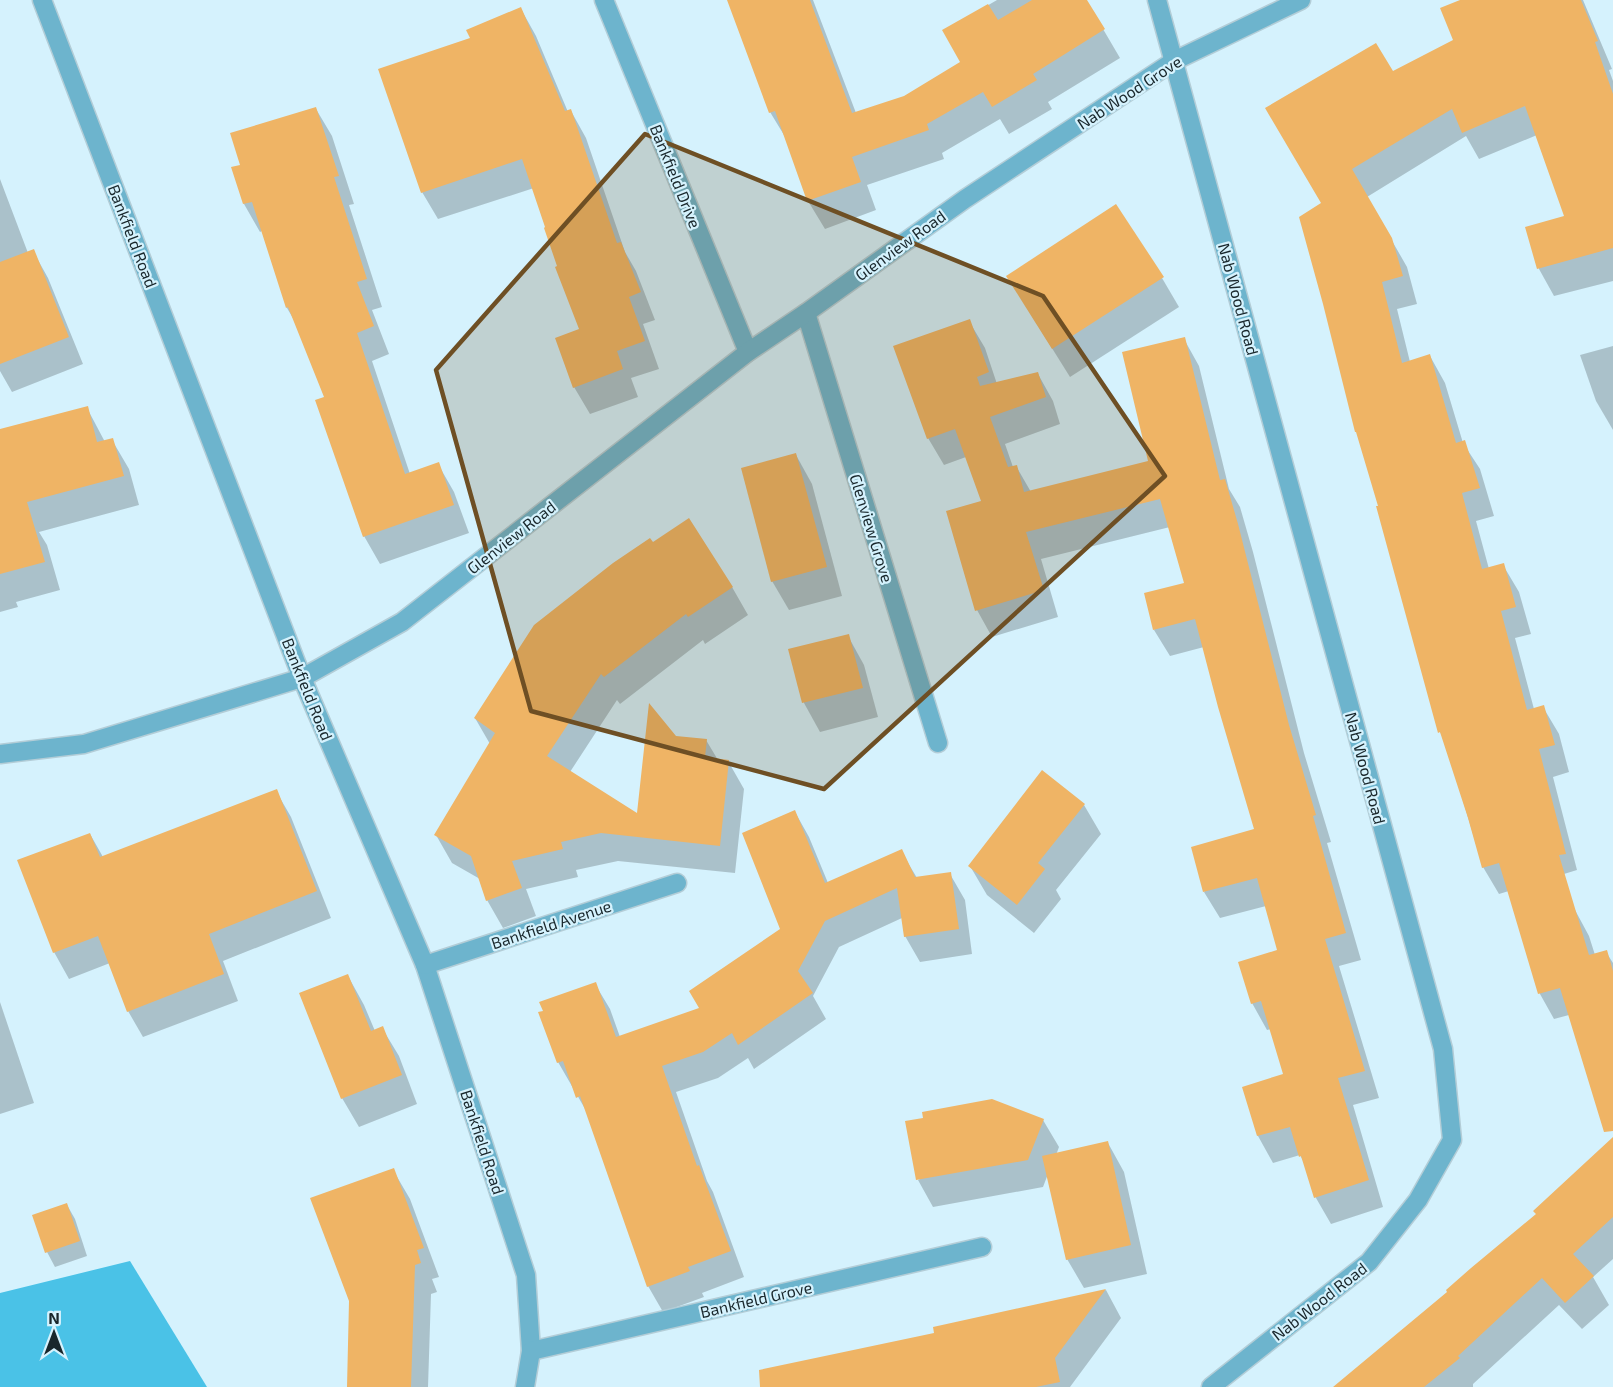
<svg xmlns="http://www.w3.org/2000/svg" width="1613" height="1387" viewBox="0 0 1613 1387" font-family="'Exo 2',sans-serif">
  <style>
    .forest { fill: #4ac2e7 }
    .shadow { fill: #0003 }
    .building { fill: #efb465 }
    .lines { fill: none; stroke-linecap: round; stroke-linejoin: round }
    .minor-casing { stroke: #b3cdd7; stroke-width: 21 }
    .minor { stroke: #6db4cd; stroke-width: 18 }
    .marked { fill: #6e4f24; fill-opacity: 0.2; stroke: #6e4f24; stroke-width: 4.5; stroke-linejoin: round }
    .labels { text-anchor: middle; dominant-baseline: central; stroke-width: 4.5; stroke-linejoin: round; paint-order: stroke }
    .street-label { font-size: 16px; fill: #19272c; stroke: #d5f2fd }
  </style>
  <rect width="100%" height="100%" fill="#d5f2fd"/>
  <!-- forest -->
  <polygon class="forest" points="130,1261 207,1387 0,1387 0,1293"/>
  <!-- shadow -->
  <g class="shadow">
    <polygon points="729,0 813,0 856,113 905,97 962,63 944,31 997,0 1086,0 1120,58 1048,102 1052,109 1009,134 1000,119 942,153 944,159 867,185 876,210 825,229 808,201 787,140 770,112"/>
    <polygon points="1463,0 1583,0 1612,69 1609,70 1613,81 1613,281 1554,296 1539,269 1527,228 1566,217 1537,135 1479,159 1466,136 1367,197 1407,267 1417,304 1397,309 1410,362 1430,356 1445,383 1463,443 1480,469 1494,516 1476,521 1489,569 1503,565 1519,592 1531,634 1515,638 1534,709 1543,707 1559,734 1569,772 1553,777 1577,870 1499,894 1483,867 1445,741 1440,732 1323,204 1393,73 1455,41"/>
    <polygon points="521,9 536,36 568,112 571,111 586,138 625,252 636,271 655,320 643,324 659,369 631,378 638,397 590,414 574,387 580,330 534,188 438,219 422,192 472,39"/>
    <polygon points="316,109 332,136 354,204 349,205 382,307 372,310 389,354 372,361 410,474 438,464 454,492 469,533 380,564 364,536 325,398 297,325 287,308 262,231 260,232 244,204 233,168 242,166"/>
    <polygon points="0,179 28,253 33,251 48,278 83,364 12,392 0,371"/>
    <polygon points="1162,278 1179,307 1070,377 1025,305"/>
    <polygon points="969,321 985,348 997,384 1038,374 1053,401 1060,424 1005,444 1013,467 1016,466 1031,492 1150,462 1184,339 1199,366 1229,489 1240,507 1253,552 1304,753 1331,842 1327,843 1361,960 1339,966 1379,1098 1353,1105 1383,1207 1331,1224 1316,1198 1306,1166 1300,1155 1273,1163 1258,1136 1244,1088 1284,1075 1271,1029 1267,1030 1252,1003 1279,951 1266,906 1220,918 1204,892 1256,830 1204,647 1170,656 1154,630 1186,584 1170,527 1041,559 1058,617 992,637 977,610 983,502 966,457 944,465 928,438"/>
    <polygon points="1613,346 1613,430 1596,401 1580,355"/>
    <polygon points="87,408 105,442 112,440 129,469 139,505 39,532 47,545 60,590 16,602 18,607 0,612 0,525 21,503"/>
    <polygon points="796,455 812,484 842,596 789,610 772,581"/>
    <polygon points="732,587 748,615 705,644 703,640 620,704 617,700 570,772 638,816 676,738 706,740 718,760 728,761 744,789 735,873 618,861 576,870 578,877 526,889 536,916 503,928 487,900 480,879 452,863 436,835 490,744 475,718"/>
    <polygon points="848,636 864,665 878,717 820,732 804,703 790,650"/>
    <polygon points="276,791 291,817 331,918 223,961 238,1001 143,1037 128,1011 110,963 69,979 54,952 90,834 103,857"/>
    <polygon points="1084,805 1101,834 1056,890 1061,899 1034,933 987,895 970,866"/>
    <polygon points="795,812 809,837 828,883 901,851 917,878 950,874 965,900 972,954 920,962 905,936 902,918 839,947 813,996 826,1019 754,1069 748,1058 718,1078 676,1092 707,1181 713,1192 744,1277 702,1293 704,1297 663,1312 648,1286 588,1114 558,1062 595,984 610,1009 620,1037 701,1010 782,930"/>
    <polygon points="1575,910 1589,936 1595,955 1606,952 1613,963 1613,1117 1569,1015 1554,1019 1540,994 1520,925"/>
    <polygon points="348,976 364,1005 375,1031 382,1028 399,1056 417,1104 359,1127 342,1098"/>
    <polygon points="0,1002 34,1103 0,1114"/>
    <polygon points="1043,1120 1059,1147 1056,1155 1108,1143 1124,1172 1147,1274 1084,1288 1067,1259 1048,1174 1043,1187 933,1207 918,1180"/>
    <polygon points="393,1170 410,1199 439,1277 432,1279 437,1292 431,1294 428,1387 349,1387"/>
    <polygon points="1613,1172 1613,1259 1593,1277 1609,1305 1582,1329 1559,1305 1473,1384 1473,1387 1336,1387"/>
    <polygon points="67,1205 75,1219 87,1256 55,1267 47,1252"/>
    <polygon points="1106,1290 1121,1318 1070,1387 784,1387 936,1334 935,1328"/>
  </g>
  <!-- building -->
  <g class="building">
    <polygon points="727,0 810,0 852,113 904,96 960,62 942,30 988,4 998,20 1032,0 1087,0 1105,29 1033,74 1037,80 992,107 983,92 927,124 929,130 852,157 861,182 807,201 775,111 769,113"/>
    <polygon points="1460,0 1581,0 1598,41 1595,42 1613,94 1613,248 1537,269 1525,227 1564,216 1525,106 1462,133 1452,109 1352,169 1392,238 1403,276 1382,282 1402,363 1430,354 1456,443 1465,440 1480,488 1462,493 1482,569 1504,563 1516,607 1501,611 1527,710 1544,705 1555,745 1539,749 1566,854 1559,855 1589,955 1607,950 1613,971 1613,1131 1604,1132 1560,988 1538,994 1499,863 1482,868 1468,818 1440,732 1438,733 1376,506 1378,506 1356,432 1355,432 1323,304 1299,217 1321,203 1265,108 1376,43 1393,71 1453,40 1440,8"/>
    <polygon points="521,7 565,111 571,109 617,243 621,242 641,292 629,297 645,341 617,351 623,369 573,388 555,338 579,329 555,267 557,266 544,228 545,227 522,159 421,193 378,69 470,38 466,30"/>
    <polygon points="316,107 339,176 334,177 367,279 357,282 374,326 357,333 405,474 439,462 454,505 363,537 315,400 324,397 288,307 286,308 252,202 243,204 231,167 240,165 230,133"/>
    <polygon points="1116,204 1164,277 1052,349 1006,276"/>
    <polygon points="34,249 69,337 0,364 0,262"/>
    <polygon points="970,319 989,372 977,377 980,386 1038,372 1046,397 990,417 1008,467 1017,465 1024,492 1148,461 1122,352 1185,337 1220,480 1225,479 1238,524 1289,725 1316,815 1313,816 1346,933 1325,939 1365,1071 1338,1078 1369,1180 1314,1198 1301,1156 1299,1157 1290,1127 1257,1136 1242,1087 1283,1074 1261,1001 1251,1004 1238,962 1277,950 1257,878 1203,892 1191,847 1254,829 1218,707 1195,619 1153,630 1144,593 1184,583 1160,499 1026,532 1044,590 975,611 946,511 981,501 955,429 927,439 893,346"/>
    <polygon points="88,406 97,442 113,438 124,476 27,502 45,562 0,574 0,429"/>
    <polygon points="796,453 827,567 771,582 741,468"/>
    <polygon points="689,518 733,587 688,617 686,614 604,677 601,674 547,756 637,813 649,703 676,736 707,739 705,757 729,760 720,846 601,833 561,842 563,849 512,861 522,888 486,901 471,856 434,835 495,733 474,718 534,625 613,563 650,538 653,542"/>
    <polygon points="849,634 863,688 802,703 788,649"/>
    <polygon points="1042,770 1085,804 1038,863 1045,869 1017,905 968,866"/>
    <polygon points="277,789 317,891 209,934 224,974 127,1012 98,936 53,953 17,860 90,833 100,857"/>
    <polygon points="795,810 825,883 902,849 915,877 951,872 959,929 904,937 897,888 825,921 798,971 813,993 738,1045 732,1033 703,1052 662,1066 697,1166 699,1165 731,1251 688,1267 690,1271 647,1287 580,1096 576,1098 563,1061 557,1063 538,1012 543,1011 539,1002 596,982 616,1037 699,1008 689,991 780,929 742,833"/>
    <polygon points="348,974 371,1031 383,1026 402,1075 341,1099 299,993"/>
    <polygon points="992,1099 1044,1119 1028,1160 916,1180 905,1121 923,1118 922,1112"/>
    <polygon points="1613,1137 1613,1217 1573,1254 1594,1276 1565,1303 1542,1278 1458,1356 1460,1358 1424,1387 1333,1387 1447,1292 1446,1290 1471,1268 1536,1214 1533,1211"/>
    <polygon points="1108,1141 1131,1245 1066,1260 1042,1156"/>
    <polygon points="394,1168 424,1248 417,1250 421,1263 415,1265 411,1387 347,1387 349,1301 310,1198"/>
    <polygon points="67,1203 80,1241 45,1253 32,1215"/>
    <polygon points="1106,1289 1055,1358 1060,1382 1036,1387 760,1387 759,1370 934,1333 933,1327"/>
  </g>
  <g class="lines">
    <defs>
      <g id="minor">
        <polyline points="42,0 302,678 425,965 526,1275 531,1351 525,1387"/>
        <polyline points="604,0 748,352"/>
        <polyline points="1157,0 1443,1049 1452,1140 1418,1200 1369,1262 1211,1387"/>
        <polyline points="806,313 938,743"/>
        <polyline points="0,754 84,744 302,678 402,622 748,352 806,313 965,199 1174,61 1301,0"/>
        <polyline points="425,965 677,883"/>
        <polyline points="531,1351 982,1247"/>
      </g>
    </defs>
    <!-- minor casing -->
    <use href="#minor" class="minor-casing"/>
    <!-- minor -->
    <use href="#minor" class="minor"/>
  </g>
  <!-- marked area -->
  <path class="marked" d="M645,134L1043,296L1165,476L824,789L531,711L436,370Z"/>
  <g class="labels">
    <!-- street labels -->
    <g class="street-label">
      <text transform="translate(1129 92) rotate(-33)">Nab Wood Grove</text>
      <text transform="translate(676 176) rotate(68)">Bankfield Drive</text>
      <text transform="translate(133 236) rotate(69)">Bankfield Road</text>
      <text transform="translate(900 245) rotate(-36)">Glenview Road</text>
      <text transform="translate(1239 299) rotate(75)">Nab Wood Road</text>
      <text transform="translate(872 528) rotate(73)">Glenview Grove</text>
      <text transform="translate(511 537) rotate(-38)">Glenview Road</text>
      <text transform="translate(308 689) rotate(68)">Bankfield Road</text>
      <text transform="translate(1366 768) rotate(75)">Nab Wood Road</text>
      <text transform="translate(551 924) rotate(-18)">Bankfield Avenue</text>
      <text transform="translate(483 1142) rotate(72)">Bankfield Road</text>
      <text transform="translate(756 1299) rotate(-13)">Bankfield Grove</text>
      <text transform="translate(1319 1301) rotate(-38)">Nab Wood Road</text>
    </g>
  </g>
  <!-- north arrow -->
  <g transform="translate(54 1333)" stroke="#d5f2fd" stroke-width="4.5" paint-order="stroke">
  <path d="M0-4.5L10 22L0 15L-10 22Z" fill="#19272c"/>
  <text y="-9" font-size="16" font-weight="bold" text-anchor="middle" fill="#19272c">N</text>
  </g>
</svg>
